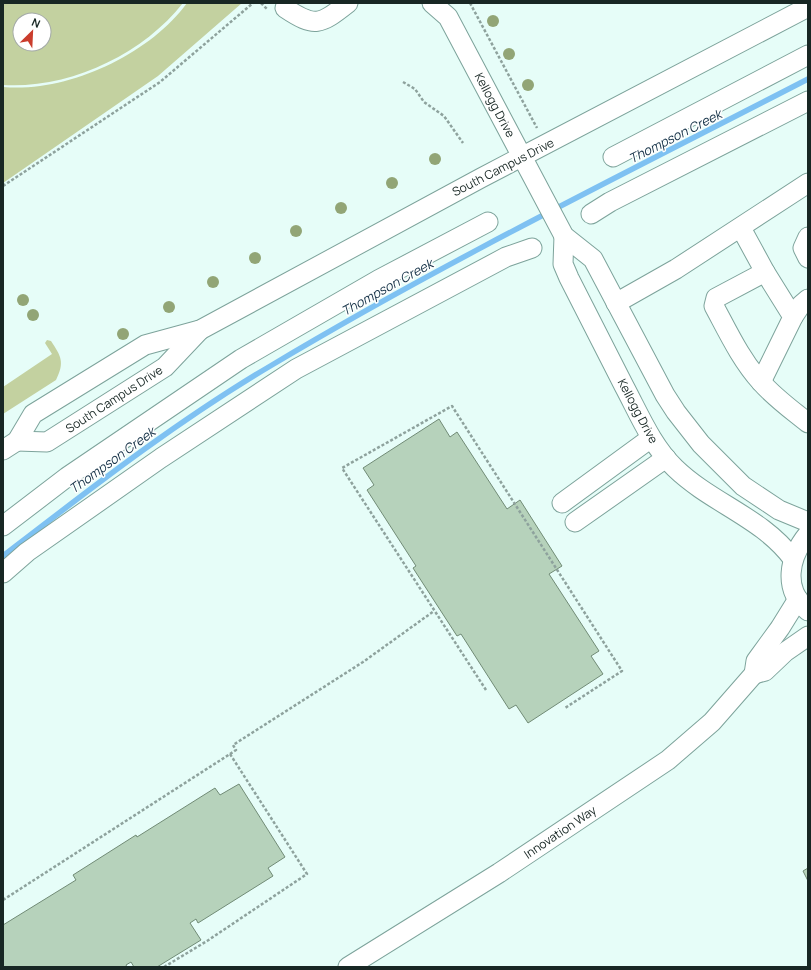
<svg xmlns="http://www.w3.org/2000/svg" width="811" height="970" viewBox="0 0 811 970" font-family="Manrope,sans-serif">
  <style>
    .green { fill: #c3d1a0; fill-rule: evenodd }
    .lines { fill: none; stroke-linecap: round; stroke-linejoin: round }
    .stream { stroke: #7ec1f2; stroke-width: 5.5 }
    .building { fill: #b6d2bb; stroke: #718b76 }
    .minor-casing { stroke: #7da39b; stroke-width: 21 }
    .path { stroke: #8ea29d; stroke-width: 2.5; stroke-dasharray: 3 2; stroke-linecap: butt }
    .minor { stroke: #fff; stroke-width: 19 }
    .tree { fill: #92a576 }
    .labels { text-anchor: middle; dominant-baseline: central; stroke-width: 3; stroke-linejoin: round; paint-order: stroke }
    .street-label { font-size: 12px; fill: #182724; stroke: #fff }
    .water-label { font-size: 13px; font-style: italic; fill: #153247; stroke: #fff }
  </style>
  <rect width="100%" height="100%" fill="#e6fdf8"/>
  <!-- green -->
  <g class="green">
    <path d="M3,3H183C142,55 69,89 3,85ZM20,20H44V44H20Z"/>
    <path d="M187,3H242L158,76L3,183V87C67,93 149,55 187,3Z"/>
    <path d="M47,340L51,341C61,356 65,362 56,380L3,414V387L52,354L45,343Z"/>
  </g>
  <g class="lines">
    <!-- stream -->
    <path class="stream" d="M3,556C90,489 177,421 272,365C446,261 628,172 808,79"/>
  </g>
  <!-- building -->
  <g class="building">
    <polygon points="439,419 450,437 457,432 507,509 520,500 562,566 549,574 599,651 591,656 603,674 528,723 516,705 509,709 461,634 457,636 413,568 416,566 367,490 374,485 363,468"/>
    <polygon points="239,784 285,857 268,868 273,876 198,923 196,919 190,923 201,940 157,967 134,967 131,962 126,965 127,967 3,967 3,925 76,880 73,875 136,835 137,837 215,788 220,795"/>
    <polygon points="808,868 808,881 803,871"/>
  </g>
  <g class="lines">
    <defs>
      <g id="minor">
        <polyline points="432,3 448,17 564,236 593,259 665,395 676,412 701,444 743,486 779,510 808,522"/>
        <path d="M285,8C315,28 320,25 348,3"/>
        <polyline points="613,157 808,55"/>
        <polyline points="591,214 610,202 808,101"/>
        <path d="M741,228L765,272L716,298L714,306C728,332 741,360 761,382C775,398 792,410 808,423"/>
        <path d="M564,236L563,264L569,278C587,314 606,350 624,386C639,414 652,446 675,468C711,503 763,518 793,559"/>
        <polyline points="808,237 803,248 808,258"/>
        <polyline points="616,303 676,269 808,183"/>
        <polyline points="793,317 801,305 808,299"/>
        <polyline points="761,382 793,317 765,272"/>
        <polyline points="17,441 47,442 165,367 200,330"/>
        <polyline points="3,450 17,441 33,414 145,345 200,330 481,178 808,7"/>
        <polyline points="562,503 651,438"/>
        <polyline points="575,522 666,458"/>
        <polyline points="3,526 67,477 241,359 378,280 488,222"/>
        <path d="M808,534C789,557 782,589 808,611"/>
        <polyline points="3,573 27,552 161,458 296,369 506,257 532,248"/>
        <polyline points="754,674 765,671 785,652 808,636"/>
        <polyline points="348,967 499,873 668,760 712,722 754,674 756,661 780,628 798,599"/>
      </g>
    </defs>
    <!-- minor casing -->
    <use href="#minor" class="minor-casing"/>
    <!-- path -->
    <g class="path">
      <polyline points="261,3 267,9"/>
      <polyline points="470,3 537,128"/>
      <polyline points="403,82 415,89 424,102 444,116 463,143"/>
      <polyline points="3,186 160,82 253,3"/>
      <polyline points="486,690 342,468 452,406 622,671 565,708"/>
      <polyline points="230,754 236,750 233,745 363,662 434,611"/>
      <polyline points="3,900 230,754 307,874 207,941 164,967"/>
    </g>
    <!-- minor -->
    <use href="#minor" class="minor"/>
  </g>
  <!-- trees -->
  <g class="tree">
    <circle cx="493" cy="21" r="6"/>
    <circle cx="509" cy="54" r="6"/>
    <circle cx="528" cy="85" r="6"/>
    <circle cx="435" cy="159" r="6"/>
    <circle cx="392" cy="183" r="6"/>
    <circle cx="341" cy="208" r="6"/>
    <circle cx="296" cy="231" r="6"/>
    <circle cx="255" cy="258" r="6"/>
    <circle cx="213" cy="282" r="6"/>
    <circle cx="23" cy="300" r="6"/>
    <circle cx="169" cy="307" r="6"/>
    <circle cx="33" cy="315" r="6"/>
    <circle cx="123" cy="334" r="6"/>
  </g>
  <g class="labels">
    <!-- street labels -->
    <g class="street-label">
      <text transform="translate(495 105) rotate(62)">Kellogg Drive</text>
      <text transform="translate(503 167) rotate(-27)">South Campus Drive</text>
      <text transform="translate(114 399) rotate(-33)">South Campus Drive</text>
      <text transform="translate(638 411) rotate(62)">Kellogg Drive</text>
      <text transform="translate(560 832) rotate(-34)">Innovation Way</text>
    </g>
    <!-- water labels -->
    <g class="water-label">
      <text transform="translate(675 136) rotate(-27)">Thompson Creek</text>
      <text transform="translate(387 287) rotate(-29)">Thompson Creek</text>
      <text transform="translate(112 460) rotate(-36)">Thompson Creek</text>
    </g>
  </g>
  <!-- border -->
  <rect width="811" height="970" fill="none" stroke="#182724" stroke-width="8"/>
  <!-- north arrow -->
  <g transform="translate(32 32) rotate(24)"><circle r="19" fill="#ffffff" stroke="#a3a9a7"/>
  <path d="M0-3L7 15L0 10L-7 15Z" fill="#ca3d2d"/>
  <text y="-6" font-size="11" font-weight="bold" text-anchor="middle" fill="#182724">N</text>
  </g>
</svg>
